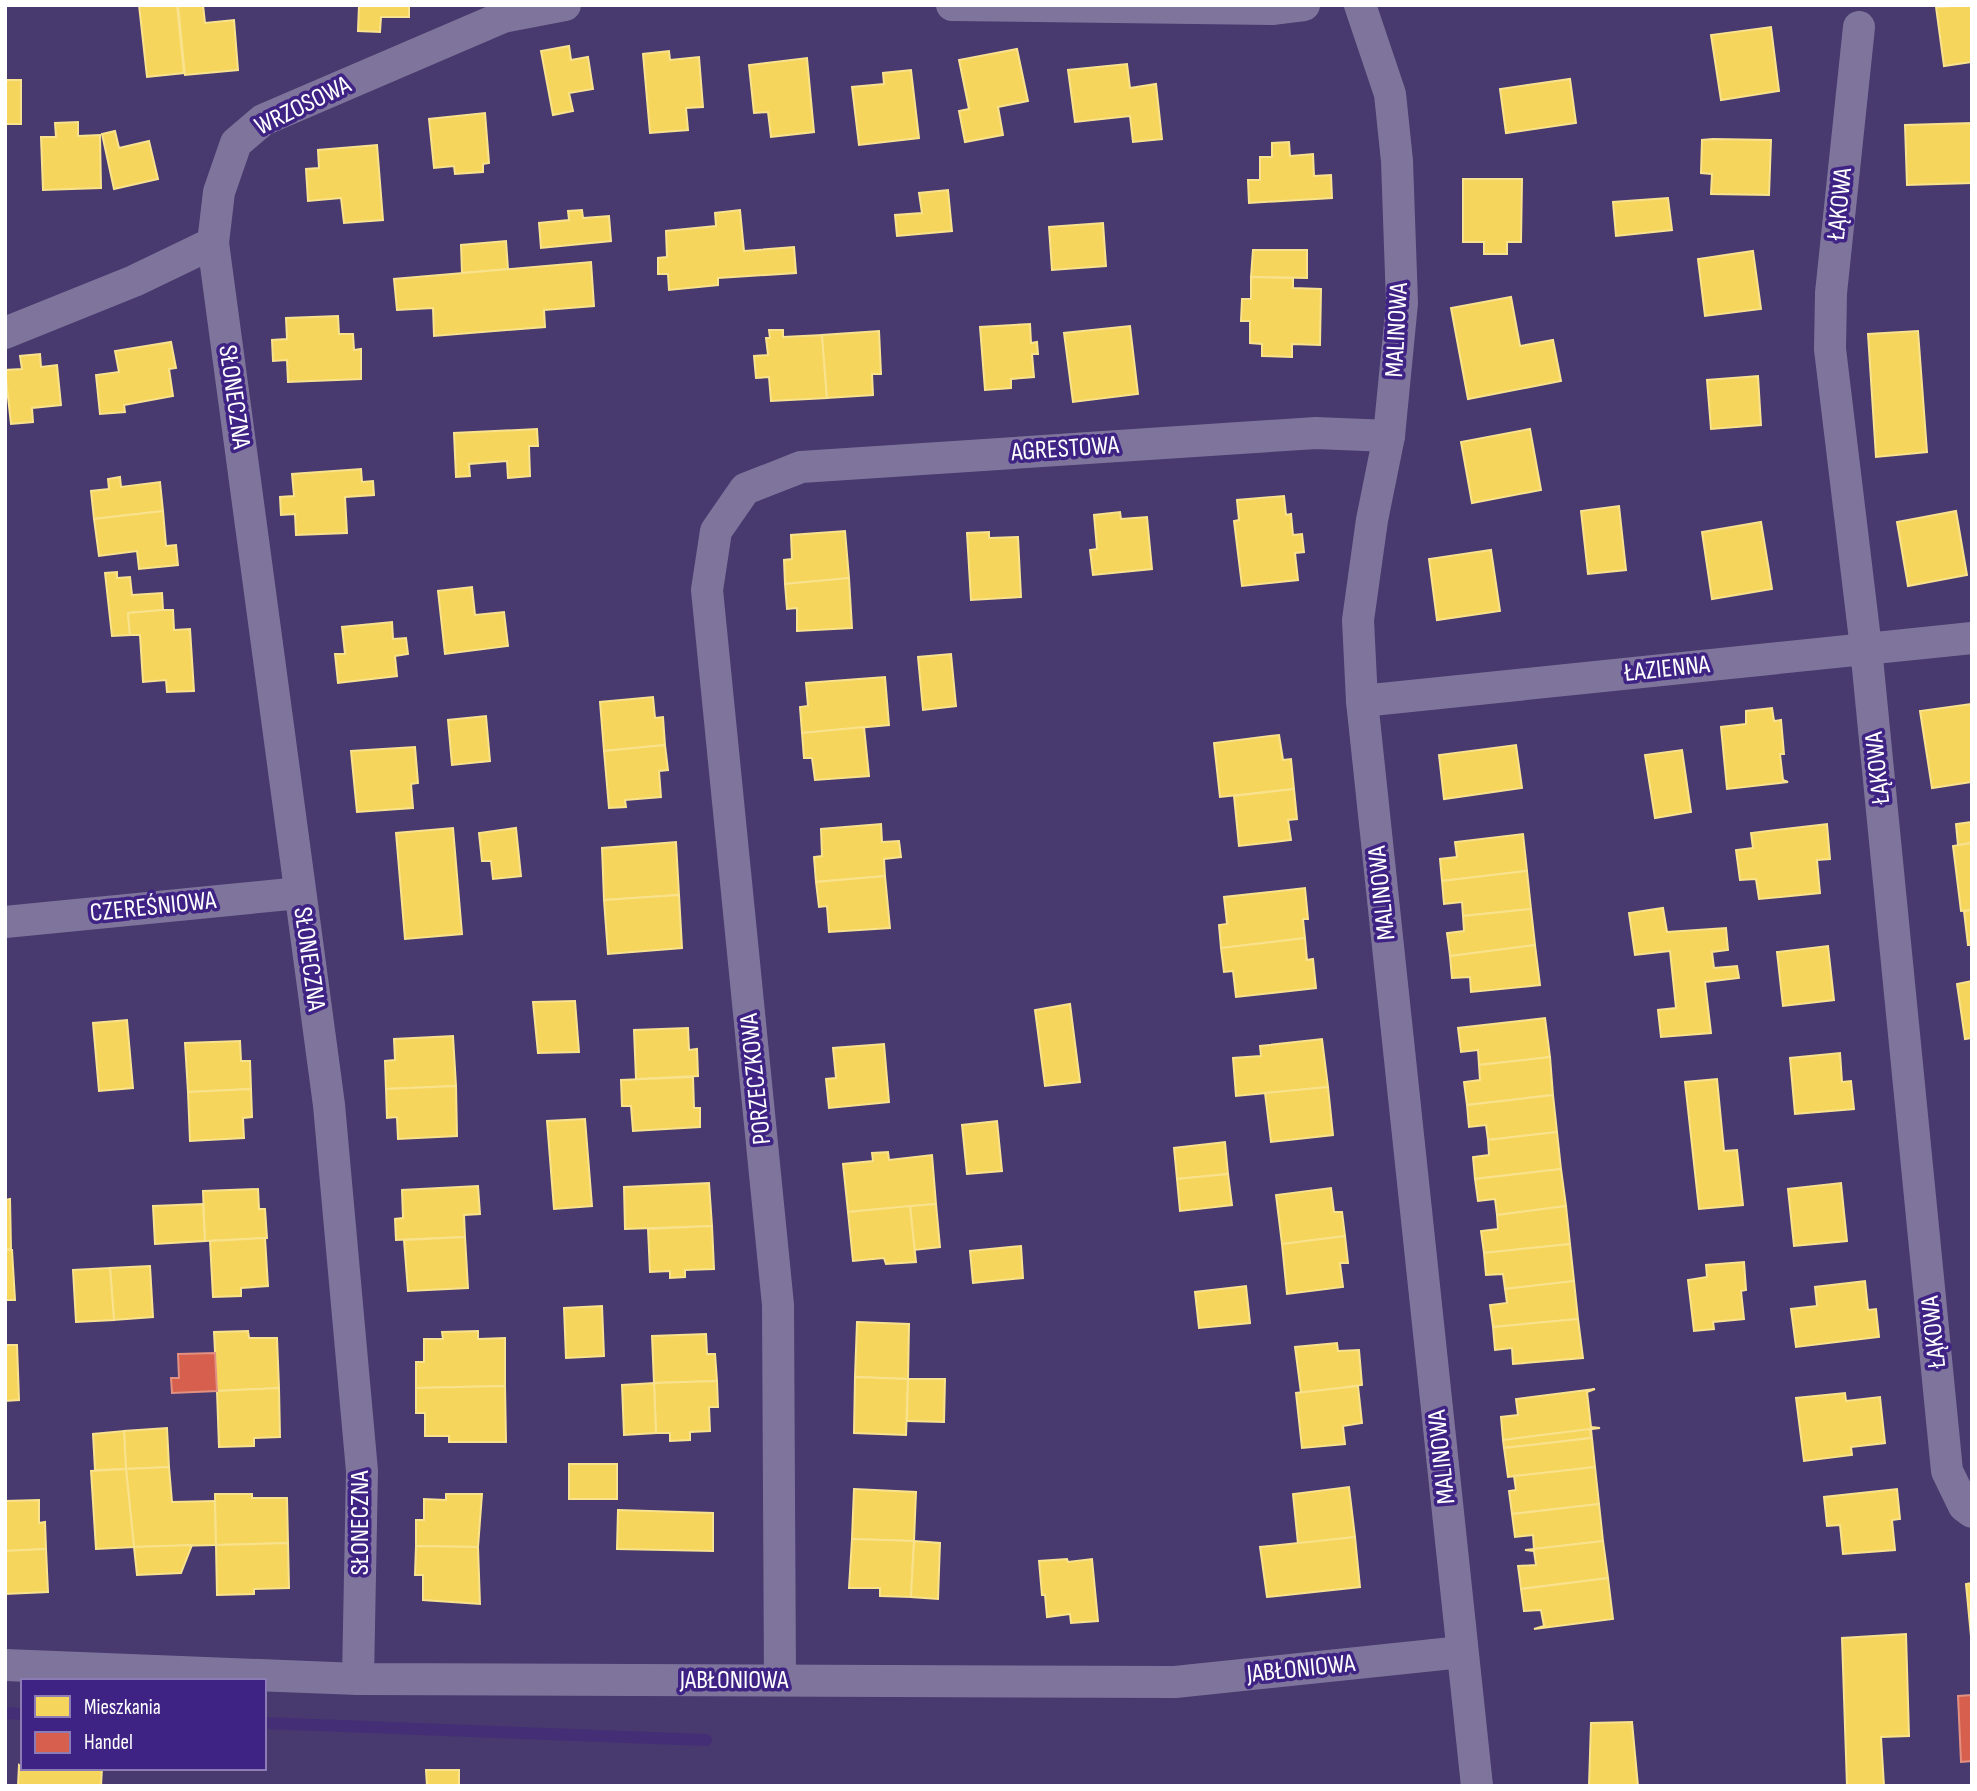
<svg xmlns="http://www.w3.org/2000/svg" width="1977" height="1791" viewBox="0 0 1977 1791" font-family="'Sofia Sans Condensed',sans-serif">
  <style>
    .homes { fill: #f6d55c; stroke: #f9e28d; stroke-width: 2 }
    .shops { fill: #d6604d; stroke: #e29082; stroke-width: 2 }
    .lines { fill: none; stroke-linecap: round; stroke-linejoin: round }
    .stream { stroke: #442f77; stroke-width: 12 }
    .street { stroke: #7f759c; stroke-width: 32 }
    .labels { text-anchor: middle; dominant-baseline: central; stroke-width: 7; stroke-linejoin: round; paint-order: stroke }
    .street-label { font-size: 26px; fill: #fff; stroke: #3f2384 }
  </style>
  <rect width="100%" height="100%" fill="#48396e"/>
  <!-- homes -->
  <g class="homes">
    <polygon points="139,5 177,5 184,73 147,77"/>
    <polygon points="178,5 203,5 205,23 234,20 238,70 185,75"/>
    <polygon points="359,5 409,5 409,17 381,17 380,32 358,31"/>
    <polygon points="1972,5 1972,62 1944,66 1936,7"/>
    <polygon points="1771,27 1779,91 1721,100 1711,35"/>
    <polygon points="569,46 571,60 588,57 593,89 569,93 573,111 553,115 541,51"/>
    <polygon points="1017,49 1028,101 998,107 1003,135 965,142 959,111 969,109 959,60"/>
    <polygon points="669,51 670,60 699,57 703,107 686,108 688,130 650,133 643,54"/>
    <polygon points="807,58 814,132 771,137 768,112 754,113 749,65"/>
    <polygon points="1127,64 1130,88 1156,84 1162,139 1133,142 1130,116 1075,122 1068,70"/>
    <polygon points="911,70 919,138 859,145 852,87 884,84 883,73"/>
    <polygon points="1570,79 1576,123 1506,133 1500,89"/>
    <rect x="5" y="80" width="16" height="44"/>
    <polygon points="485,113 489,163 483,164 483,172 455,174 454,166 434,168 429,119"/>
    <polygon points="78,122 78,136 100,135 101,188 43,190 41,137 56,137 55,123"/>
    <polygon points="1972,123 1972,183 1907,185 1905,125"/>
    <polygon points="115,131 119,148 149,141 158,179 114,189 102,134"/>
    <polygon points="1713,139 1771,140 1769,195 1711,194 1712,174 1701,173 1702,140"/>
    <polygon points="1289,142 1290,156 1313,154 1314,176 1331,175 1332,198 1249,203 1248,180 1260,180 1260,157 1272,157 1272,143"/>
    <polygon points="377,145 383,220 344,223 341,198 308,201 306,169 319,168 318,150"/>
    <polygon points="1463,179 1522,179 1521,242 1507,242 1507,254 1484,254 1484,242 1463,242"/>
    <polygon points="948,190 952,231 897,236 895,215 922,213 919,193"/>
    <polygon points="1668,198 1672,230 1616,236 1613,202"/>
    <polygon points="582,210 583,218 609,216 611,241 541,248 539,223 569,220 568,211"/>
    <polygon points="740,210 744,251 794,247 796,273 718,278 718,285 669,290 668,274 658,274 658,258 667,257 666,231 716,226 715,213"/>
    <polygon points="1103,223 1106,266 1052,270 1049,227"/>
    <polygon points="506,241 508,269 462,273 461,245"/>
    <polygon points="1253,250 1307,250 1307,278 1251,277"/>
    <polygon points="1753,251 1761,309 1705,316 1698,259"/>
    <polygon points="591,262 594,306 544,310 545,327 434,336 433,308 397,310 394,279"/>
    <polygon points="1251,277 1293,278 1293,288 1321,289 1320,345 1292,344 1292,357 1262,356 1262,344 1250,343 1250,321 1241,321 1242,299 1251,299"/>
    <polygon points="1511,297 1520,346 1553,340 1561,381 1468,399 1451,308"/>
    <polygon points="338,316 339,334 353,334 354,350 361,349 361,379 288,382 287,360 273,361 272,340 287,339 286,318"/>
    <polygon points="1030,324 1031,343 1037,342 1038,354 1032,354 1034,377 1011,379 1011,388 985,390 980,327"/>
    <polygon points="1130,326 1138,394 1073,402 1064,333"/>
    <polygon points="769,330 783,330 783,337 822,335 827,398 771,401 769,377 756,378 754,356 768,355 766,338 770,338"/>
    <polygon points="879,331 881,374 872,374 873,395 827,398 822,335"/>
    <polygon points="1918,331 1927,452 1876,457 1868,334"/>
    <polygon points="171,342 176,368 169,369 173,396 124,405 125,412 100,414 96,375 119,372 115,351"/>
    <polygon points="40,354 41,367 57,365 61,405 32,408 33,422 11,424 5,370 22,369 20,356"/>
    <polygon points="1758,376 1761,425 1711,429 1707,380"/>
    <polygon points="537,429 538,446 529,446 530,476 508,478 507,461 469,464 470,476 456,477 454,433"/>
    <polygon points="1530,429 1541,490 1472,503 1461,442"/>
    <polygon points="361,469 362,482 373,481 374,495 345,497 347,533 296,535 295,514 281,515 280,497 294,496 292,474"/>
    <polygon points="120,477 121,487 160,482 163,511 94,519 91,491 109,489 108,479"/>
    <polygon points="1284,496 1286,515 1291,514 1293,535 1302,534 1304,552 1295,553 1298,580 1242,586 1234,521 1239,520 1237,500"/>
    <polygon points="1619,506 1626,570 1588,574 1581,511"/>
    <polygon points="163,511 166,546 176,545 178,565 139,569 137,551 99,556 94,519"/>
    <polygon points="1956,511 1967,575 1908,586 1897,522"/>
    <polygon points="1120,512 1121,519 1147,517 1152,569 1093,575 1090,550 1097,549 1094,515"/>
    <polygon points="1761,522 1772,589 1712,599 1702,532"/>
    <polygon points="845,531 849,578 785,584 784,560 792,559 791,535"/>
    <polygon points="989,532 989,538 1018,537 1021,597 971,600 967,533"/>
    <polygon points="1491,550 1500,611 1437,620 1429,559"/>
    <polygon points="117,572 117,578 130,577 132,595 162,593 163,610 128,613 130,635 112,636 105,573"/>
    <polygon points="849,578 852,628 797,631 797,608 787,609 785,584"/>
    <polygon points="472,587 475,615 504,612 508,646 445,654 438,591"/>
    <polygon points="163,610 173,610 174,630 190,629 194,691 167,692 166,680 143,682 140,635 130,635 128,613"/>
    <polygon points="392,622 393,639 406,638 408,654 395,656 397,676 338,683 335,654 345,654 342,627"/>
    <polygon points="951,654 956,706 923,710 918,657"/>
    <polygon points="885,677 889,725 802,733 800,707 808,706 806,683"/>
    <polygon points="653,697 655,718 663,717 665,745 604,751 600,702"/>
    <polygon points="1972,704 1972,782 1932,788 1920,711"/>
    <polygon points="1772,708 1774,721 1781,720 1784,754 1780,754 1783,780 1788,782 1727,789 1721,727 1746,724 1746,711"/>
    <polygon points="486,716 490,761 452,765 448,720"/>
    <polygon points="864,727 869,776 815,780 812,758 804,758 802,733"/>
    <polygon points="1279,735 1283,760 1291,759 1294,789 1220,797 1214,743"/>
    <polygon points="665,745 668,770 659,771 661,797 625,800 626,807 609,808 604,751"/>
    <polygon points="1516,745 1522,788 1444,799 1439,755"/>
    <polygon points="415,747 418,783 411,784 413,808 357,812 351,751"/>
    <polygon points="1682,750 1691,812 1655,818 1645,755"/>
    <polygon points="1294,789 1297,819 1288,820 1291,840 1239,846 1234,796"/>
    <polygon points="1972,822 1972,843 1958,845 1956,824"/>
    <polygon points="881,824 882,842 899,841 901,857 884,859 885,876 816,882 814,857 822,856 821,829"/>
    <polygon points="1827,824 1830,859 1817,860 1820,893 1759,899 1756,879 1740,880 1736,850 1753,848 1751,833"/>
    <polygon points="453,828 462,934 405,939 396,833"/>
    <polygon points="516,828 521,876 493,879 491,861 482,861 479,833"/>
    <polygon points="1523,834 1527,871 1442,881 1440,859 1457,857 1455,842"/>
    <polygon points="676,842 679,895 604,900 602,848"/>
    <polygon points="1972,843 1972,910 1961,911 1953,846"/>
    <polygon points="1527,871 1531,909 1463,916 1462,902 1444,904 1442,881"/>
    <polygon points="885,876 890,928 829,932 827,906 819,907 816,882"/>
    <polygon points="1305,888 1308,919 1303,919 1305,938 1221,948 1219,925 1227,924 1224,897"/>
    <polygon points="679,895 682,948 608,954 604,900"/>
    <polygon points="1663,908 1667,932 1726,928 1728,950 1712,952 1714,968 1737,966 1739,978 1705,982 1711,1033 1661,1037 1658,1010 1676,1008 1670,951 1635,955 1629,913"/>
    <polygon points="1531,909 1535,945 1450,956 1447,933 1464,931 1463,916"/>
    <polygon points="1972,910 1972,945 1968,945 1964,911"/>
    <polygon points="1305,938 1307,960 1313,959 1316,988 1236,997 1233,971 1224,972 1221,948"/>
    <polygon points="1535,945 1540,985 1471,992 1470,977 1452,978 1450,956"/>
    <polygon points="1828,946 1834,1000 1783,1006 1777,952"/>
    <polygon points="1972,981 1972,1038 1965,1039 1957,984"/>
    <polygon points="575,1001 579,1052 538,1053 533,1002"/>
    <polygon points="1070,1004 1080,1082 1045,1086 1035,1010"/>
    <polygon points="1545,1018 1550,1057 1479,1065 1478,1050 1461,1052 1458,1028"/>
    <polygon points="127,1020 133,1088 99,1091 93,1023"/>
    <polygon points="688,1028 689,1050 697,1049 698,1076 636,1079 634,1030"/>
    <polygon points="453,1036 456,1086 386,1089 385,1061 395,1060 394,1039"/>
    <polygon points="1322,1039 1328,1087 1236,1096 1233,1058 1261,1056 1260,1046"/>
    <polygon points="240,1041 241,1061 250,1061 251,1089 188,1092 185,1043"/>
    <polygon points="884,1044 889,1102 829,1108 826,1079 836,1078 833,1048"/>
    <polygon points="1840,1053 1842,1082 1851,1081 1854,1109 1795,1114 1790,1058"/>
    <polygon points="1550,1057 1553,1095 1467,1105 1464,1082 1480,1080 1479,1065"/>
    <polygon points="693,1077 694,1108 700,1108 700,1127 633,1131 631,1106 622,1106 621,1080"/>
    <polygon points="1717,1079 1724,1151 1737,1150 1743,1205 1699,1209 1685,1082"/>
    <polygon points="456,1086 457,1136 398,1139 397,1117 387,1118 386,1089"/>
    <polygon points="1328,1087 1333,1135 1271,1142 1265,1093"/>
    <polygon points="251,1089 252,1117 243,1118 244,1138 190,1141 188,1092"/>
    <polygon points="1553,1095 1557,1132 1488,1140 1486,1125 1469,1127 1467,1105"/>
    <polygon points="585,1119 592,1206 554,1209 547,1121"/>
    <polygon points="997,1121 1002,1171 967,1174 962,1125"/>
    <polygon points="1557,1132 1561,1169 1475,1179 1473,1157 1489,1155 1488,1140"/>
    <polygon points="1225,1142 1228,1174 1177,1179 1174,1148"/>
    <polygon points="888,1152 889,1160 932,1155 936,1204 848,1212 843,1164 873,1161 872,1153"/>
    <polygon points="1561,1169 1566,1206 1497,1215 1495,1199 1478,1201 1475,1179"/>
    <polygon points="1228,1174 1232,1205 1180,1211 1177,1179"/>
    <polygon points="709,1183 712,1226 625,1229 624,1187"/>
    <polygon points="1841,1183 1847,1241 1794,1246 1788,1189"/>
    <polygon points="478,1186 480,1214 464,1215 465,1237 396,1240 395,1219 403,1218 402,1190"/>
    <polygon points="1331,1188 1334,1212 1342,1212 1345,1236 1282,1244 1276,1195"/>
    <polygon points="258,1189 259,1209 265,1209 267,1238 205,1241 203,1191"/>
    <polygon points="10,1199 11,1249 5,1250 5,1200"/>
    <polygon points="203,1204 205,1241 155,1244 153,1206"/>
    <polygon points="936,1204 940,1247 914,1250 910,1206"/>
    <polygon points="910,1206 916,1262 886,1264 884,1258 853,1261 848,1212"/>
    <polygon points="1566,1206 1570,1244 1484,1253 1481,1231 1498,1229 1497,1215"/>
    <polygon points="712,1226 714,1269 685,1270 685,1277 670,1278 670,1271 650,1272 648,1229"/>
    <polygon points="1345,1236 1348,1263 1340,1263 1343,1287 1287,1294 1282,1244"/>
    <polygon points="465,1237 468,1288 408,1291 404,1240"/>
    <polygon points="265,1238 268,1286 241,1288 241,1296 213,1297 210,1241"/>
    <polygon points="1570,1244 1574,1281 1505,1289 1503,1274 1486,1275 1484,1253"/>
    <polygon points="1021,1246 1023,1278 973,1283 970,1251"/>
    <polygon points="5,1250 12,1250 15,1300 5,1300"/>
    <polygon points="1744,1262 1746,1290 1741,1291 1744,1319 1713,1322 1714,1329 1694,1331 1688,1280 1707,1277 1706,1265"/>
    <polygon points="150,1266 153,1317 114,1320 110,1268"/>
    <polygon points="110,1268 114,1320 76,1322 73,1270"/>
    <polygon points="1574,1281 1578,1319 1493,1327 1490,1305 1507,1303 1505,1289"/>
    <polygon points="1865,1281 1868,1310 1876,1309 1879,1337 1796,1347 1791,1309 1817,1306 1815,1287"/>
    <polygon points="1246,1286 1250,1323 1199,1328 1195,1292"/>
    <polygon points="602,1306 604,1356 566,1358 564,1308"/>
    <polygon points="1578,1319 1583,1358 1513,1364 1512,1348 1495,1350 1493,1327"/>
    <polygon points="857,1322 909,1324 908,1379 855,1377"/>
    <polygon points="248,1331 249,1338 277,1338 279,1388 217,1391 214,1332"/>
    <polygon points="478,1331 478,1339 505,1338 505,1386 416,1388 416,1362 424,1362 424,1339 443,1339 442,1332"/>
    <polygon points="706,1334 707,1354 715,1354 717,1381 654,1383 652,1336"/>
    <polygon points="1337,1343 1338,1351 1359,1350 1362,1385 1301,1393 1295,1347"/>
    <polygon points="5,1345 17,1345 19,1400 5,1401"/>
    <polygon points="855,1377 908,1379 906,1435 854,1433"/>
    <polygon points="908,1379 945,1379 944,1422 907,1421"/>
    <polygon points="717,1381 718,1407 709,1407 710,1431 690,1432 690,1440 670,1441 670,1433 656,1433 654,1383"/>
    <polygon points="654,1383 656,1433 624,1435 622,1385"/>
    <polygon points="505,1386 506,1442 449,1442 449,1436 425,1436 425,1413 416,1413 416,1388"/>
    <polygon points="1358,1386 1362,1423 1343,1426 1345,1444 1302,1448 1296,1393"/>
    <polygon points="279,1388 280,1437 254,1438 254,1446 219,1447 217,1391"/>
    <polygon points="1595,1389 1587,1392 1591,1427 1600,1428 1503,1440 1501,1417 1518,1415 1516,1399"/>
    <polygon points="1845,1393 1846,1401 1880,1397 1885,1443 1851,1447 1852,1455 1804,1461 1796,1398"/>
    <polygon points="167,1428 169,1467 126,1469 124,1431"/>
    <polygon points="1590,1429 1591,1438 1504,1448 1503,1440"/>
    <polygon points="1591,1429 1595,1467 1508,1477 1504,1448 1591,1438"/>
    <polygon points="124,1431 126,1469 95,1470 93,1434"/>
    <rect x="569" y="1464" width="48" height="35"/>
    <polygon points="169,1467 172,1502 215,1501 216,1545 134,1547 126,1469"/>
    <polygon points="1595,1467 1599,1504 1512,1514 1509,1491 1516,1490 1514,1476"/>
    <polygon points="126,1469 134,1547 96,1549 91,1471"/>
    <polygon points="1349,1487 1355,1537 1298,1544 1293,1494"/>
    <polygon points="854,1489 916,1492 914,1541 852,1539"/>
    <polygon points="1897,1489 1900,1519 1892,1520 1895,1550 1843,1554 1840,1525 1827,1526 1824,1497"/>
    <polygon points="215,1494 252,1494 252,1498 287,1498 288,1543 216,1545"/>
    <polygon points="446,1494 482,1494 478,1547 416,1546 416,1520 424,1520 424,1499 446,1500"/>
    <polygon points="39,1500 39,1523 45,1522 46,1549 5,1551 5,1501"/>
    <polygon points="1599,1504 1603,1541 1534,1549 1533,1535 1515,1537 1512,1514"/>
    <polygon points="618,1510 713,1513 713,1551 617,1549"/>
    <polygon points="1355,1537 1360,1587 1267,1597 1260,1547"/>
    <polygon points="852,1539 914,1541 911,1597 880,1596 880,1588 849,1588"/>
    <polygon points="914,1541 940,1543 938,1599 911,1597"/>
    <polygon points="1603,1541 1608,1578 1521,1589 1518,1566 1536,1565 1534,1551 1525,1550"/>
    <polygon points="288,1543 289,1588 254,1589 254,1594 217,1595 216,1545"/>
    <polygon points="192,1545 181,1573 137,1575 134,1547"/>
    <polygon points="416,1546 478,1547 480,1604 423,1600 423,1575 415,1575"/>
    <polygon points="46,1549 48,1592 5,1594 5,1551"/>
    <polygon points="1067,1559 1068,1562 1092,1559 1098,1621 1071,1623 1070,1614 1047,1617 1045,1595 1042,1595 1039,1561"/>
    <polygon points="1608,1578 1613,1619 1534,1629 1544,1626 1541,1610 1524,1611 1521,1589"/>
    <polygon points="1972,1583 1972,1647 1966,1584"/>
    <polygon points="1906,1634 1909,1736 1881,1737 1884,1786 1847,1786 1842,1638"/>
    <polygon points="1632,1722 1638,1786 1589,1786 1591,1723"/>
    <polygon points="19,1765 23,1768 102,1768 101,1786 18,1786"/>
    <polygon points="426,1770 459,1770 459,1786 427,1786"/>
  </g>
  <!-- shops -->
  <g class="shops">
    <polygon points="215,1353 217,1391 172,1393 171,1378 179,1378 178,1354"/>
    <polygon points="1972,1695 1972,1761 1961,1762 1958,1696"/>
  </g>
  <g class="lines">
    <!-- stream -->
    <g class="stream">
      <polyline points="5,1713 23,1714"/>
      <polyline points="264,1723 706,1740"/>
    </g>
    <!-- street -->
    <g class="street">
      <polyline points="952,5 1272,9 1304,5"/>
      <polyline points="1360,5 1390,94 1397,161 1402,303 1389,436 1372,520 1358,620 1362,701 1477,1786"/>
      <polyline points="1859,27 1831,293 1830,349 1866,648 1947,1471 1964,1506 1972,1512"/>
      <polyline points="213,243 329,1105 362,1471 358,1679"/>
      <polyline points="5,333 134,281 213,243 219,192 236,143 263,120 503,17 565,5"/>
      <polyline points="1362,701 1972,638"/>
      <polyline points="5,922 300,893"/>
      <polyline points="5,1665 358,1679 1175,1682 1462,1652"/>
      <polyline points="780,1680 778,1305 707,590 716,531 745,489 801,467 1316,433 1389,436"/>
    </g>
  </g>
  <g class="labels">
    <!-- street labels -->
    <g class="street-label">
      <text transform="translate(303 106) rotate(-26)">WRZOSOWA</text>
      <text transform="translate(1840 204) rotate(-84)">ŁĄKOWA</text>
      <text transform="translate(1397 330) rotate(-87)">MALINOWA</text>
      <text transform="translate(234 397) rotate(82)">SŁONECZNA</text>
      <text transform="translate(1065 449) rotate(-4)">AGRESTOWA</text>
      <text transform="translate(1667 669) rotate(-6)">ŁAZIENNA</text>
      <text transform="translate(1878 768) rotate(-96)">ŁĄKOWA</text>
      <text transform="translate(1382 893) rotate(-96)">MALINOWA</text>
      <text transform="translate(153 907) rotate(-6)">CZEREŚNIOWA</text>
      <text transform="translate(309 959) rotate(82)">SŁONECZNA</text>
      <text transform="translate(756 1079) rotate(-96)">PORZECZKOWA</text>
      <text transform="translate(1934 1332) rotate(-96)">ŁĄKOWA</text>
      <text transform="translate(1442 1457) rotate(-96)">MALINOWA</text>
      <text transform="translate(360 1523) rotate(-90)">SŁONECZNA</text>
      <text transform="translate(1301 1669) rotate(-6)">JABŁONIOWA</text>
      <text x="734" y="1680">JABŁONIOWA</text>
    </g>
  </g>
  <!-- border -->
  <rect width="1977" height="1791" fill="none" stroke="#ffffff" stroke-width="14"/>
  <!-- legend -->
  <rect x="21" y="1679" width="245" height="91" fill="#3f2384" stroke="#8c7bb5" stroke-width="2"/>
  <rect x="35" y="1696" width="35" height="21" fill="#f6d55c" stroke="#8c7bb5" stroke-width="2"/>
  <text x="84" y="1714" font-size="21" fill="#ffffff">Mieszkania</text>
  <rect x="35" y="1732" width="35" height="21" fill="#d6604d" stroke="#8c7bb5" stroke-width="2"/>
  <text x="84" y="1749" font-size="21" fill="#ffffff">Handel</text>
</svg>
